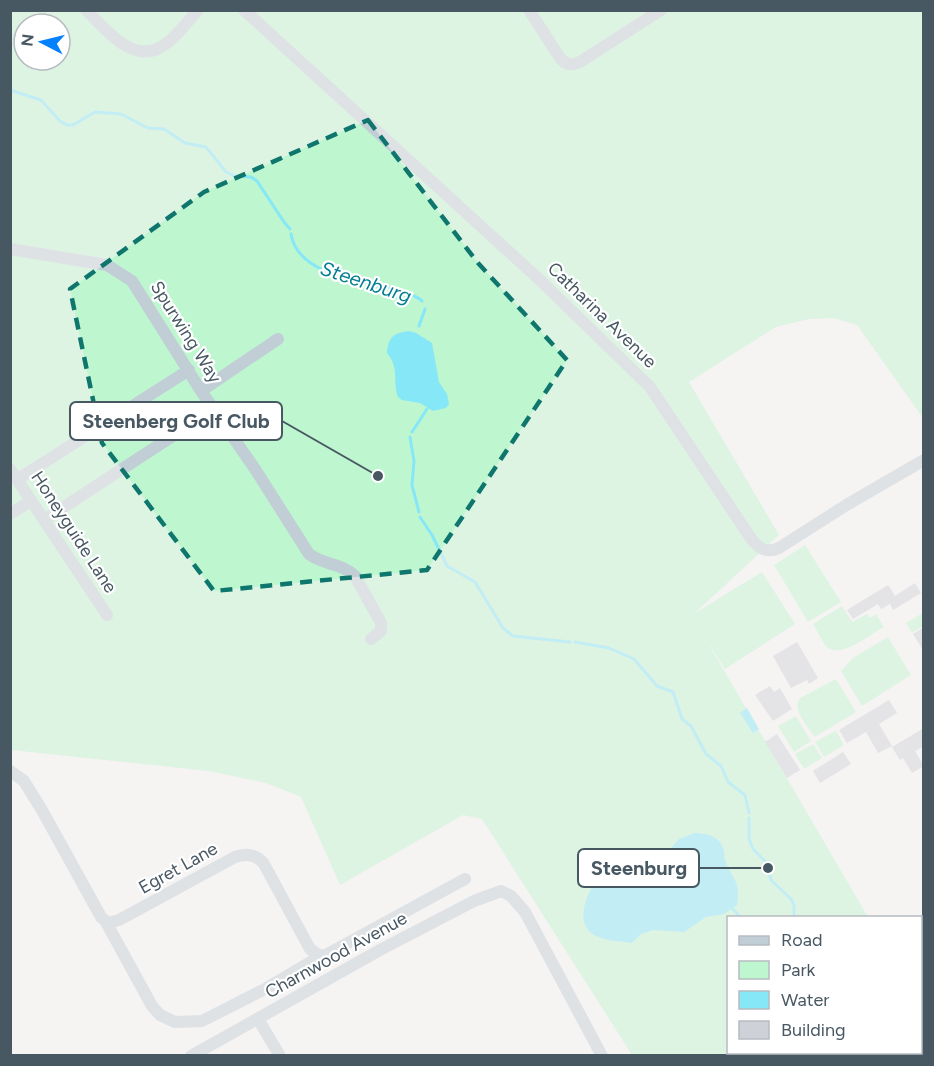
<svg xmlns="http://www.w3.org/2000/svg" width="934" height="1066" viewBox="0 0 934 1066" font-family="Figtree,sans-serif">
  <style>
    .green { fill: #bef6d0; fill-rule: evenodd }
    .water { fill: #86e7f7 }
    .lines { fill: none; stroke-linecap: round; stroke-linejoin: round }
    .stream { stroke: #86e7f7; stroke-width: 3 }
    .building { fill: #ced2d8 }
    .street { stroke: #c2ced5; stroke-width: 12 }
    .marked { fill: none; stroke: #0f766e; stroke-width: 4.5; stroke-dasharray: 12 8; stroke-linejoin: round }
    .labels { text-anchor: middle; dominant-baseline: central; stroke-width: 4.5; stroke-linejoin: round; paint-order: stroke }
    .street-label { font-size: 18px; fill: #485863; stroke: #fff }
    .water-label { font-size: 20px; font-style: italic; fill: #047e93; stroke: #fff }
    .leader { fill: none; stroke: #485863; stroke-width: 2 }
    .callout-dot { fill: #485863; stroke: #fff; stroke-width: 2 }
    .callout { fill: #fff; stroke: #485863; stroke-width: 2 }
    .callout-label { font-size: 20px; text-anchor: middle; font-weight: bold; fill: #485863 }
  </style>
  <rect width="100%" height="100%" fill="#f5f3f3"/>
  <!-- green -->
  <g class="green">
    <path d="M11,11H923V418L857,325L833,318L809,319L776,327L689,382L779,535L695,613L762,572L795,624L725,669L705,638L868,917L728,918V1052H920L921,1004L923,1009V1055H632L482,819L463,815L340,885L301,797L266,783L209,771L11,750ZM24,24H60V60H24Z"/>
    <polygon points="805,545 841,602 808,622 774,565"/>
    <path d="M842,606L852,622L867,614L870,618L876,614L884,627C871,634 841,658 828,648C822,643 818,631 813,624Z"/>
    <polygon points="923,613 923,626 912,633 906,623"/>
    <polygon points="888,637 911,675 862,706 841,671 853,658"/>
    <path d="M836,679L856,712L815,737C808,727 791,709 800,698Z"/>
    <polygon points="796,716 811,741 794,752 778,726"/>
    <polygon points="836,731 844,745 824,757 815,742"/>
    <polygon points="813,744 822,758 804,769 795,754"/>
  </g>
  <!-- water -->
  <g class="water">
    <path d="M409,331L416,333L432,343L439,382L447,394L449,404L446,408L433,411L420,403L402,400L398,397C392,379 400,369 387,353C388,337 394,333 409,331Z"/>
    <polygon points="747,708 759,729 753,733 740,713"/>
    <path d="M694,833C706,833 721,836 724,851C725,857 723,854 725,860C733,881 741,880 737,905L724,914L706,917L684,932L653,930L641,934L632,943C620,941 604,941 594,935C570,919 593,883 605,867L638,861L671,848L679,839Z"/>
  </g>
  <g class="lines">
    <!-- stream -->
    <g class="stream">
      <polyline points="10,90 41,100 60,121 67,125 73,125 95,112 121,114 148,128 164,129 185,143 206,147 226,172 235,176 251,177 257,181 284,222 290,229"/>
      <path d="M291,234C298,277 367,282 401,290C407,294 418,296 422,301"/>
      <polyline points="419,326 425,309"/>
      <polyline points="412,432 427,409"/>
      <polyline points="410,437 414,461 412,485 419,512"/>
      <polyline points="420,517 432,535 447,566 475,582 503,628 513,636 570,642"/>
      <polyline points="575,642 609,648 634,659 657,686 673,692 682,719 691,726 706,754 721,766 728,782 745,795 749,813"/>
      <polyline points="749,818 749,839 753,849 766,862 771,880 791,899 794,905 794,918"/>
      <polyline points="732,908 741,918"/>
      <polyline points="845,1052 847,1056"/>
    </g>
  </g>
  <!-- building -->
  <g class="building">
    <polygon points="915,583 921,593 893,610 890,604 881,609 878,604 853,619 847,610 888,585 895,596"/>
    <polygon points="924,627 924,652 913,634"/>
    <polygon points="797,642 818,678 809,684 807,680 791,688 773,656"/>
    <polygon points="770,686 774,692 780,688 792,709 773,721 755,695"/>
    <polygon points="889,700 897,713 879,724 892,746 878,753 866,732 847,743 839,730"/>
    <polygon points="924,728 924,746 915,751 924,766 912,773 903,758 900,760 892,747"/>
    <polygon points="777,734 800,770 787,778 765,742"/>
    <polygon points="843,752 851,764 820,783 813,771"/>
  </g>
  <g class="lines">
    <!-- street -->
    <g class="street">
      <path d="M86,10C105,28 131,64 161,47C175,39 187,22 198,10"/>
      <path d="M244,10L542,282L650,387L750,537C758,548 766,554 779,548L848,504L924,460"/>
      <path d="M529,10L560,58C566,65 571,66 580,62L661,10"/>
      <path d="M10,249L107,265L132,281L201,391L255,469L309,554C323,565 342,563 355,576L381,623V631L371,639"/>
      <polyline points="201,391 278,339"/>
      <polyline points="10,469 107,615"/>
      <polyline points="18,479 189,370"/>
      <polyline points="10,514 31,501"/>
      <polyline points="44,520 214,409"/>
      <path d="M10,771L24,781L43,812L101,917L108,923L119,920L235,857C246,853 256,854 264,864L310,949L317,954L324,956L465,879"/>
      <polyline points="106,922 152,1006 160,1015 175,1022 202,1021 265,989 321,956"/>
      <polyline points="258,1019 280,1056"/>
      <polyline points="191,1056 380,950 474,901 501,891 511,896 525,912 602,1056"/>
    </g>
  </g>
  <!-- marked area -->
  <path d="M0 0H934V1066H0ZM368,120L478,263L567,360L427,570L214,591L102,443L70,289L204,192Z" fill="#f5f3f3" fill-opacity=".55" fill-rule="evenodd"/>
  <path class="marked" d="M368,120L478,263L567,360L427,570L214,591L102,443L70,289L204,192Z"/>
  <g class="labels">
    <!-- street labels -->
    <g class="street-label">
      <text transform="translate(602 315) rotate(44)">Catharina Avenue</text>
      <text transform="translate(186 332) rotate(58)">Spurwing Way</text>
      <text transform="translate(74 532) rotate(57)">Honeyguide Lane</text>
      <text transform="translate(178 868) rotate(-29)">Egret Lane</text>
      <text transform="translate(336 955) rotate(-29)">Charnwood Avenue</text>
    </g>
    <!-- water labels -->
    <g class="water-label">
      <text transform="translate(366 282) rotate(18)">Steenburg</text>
    </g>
  </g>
  <!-- callouts -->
  <path class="leader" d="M378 476L282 421M768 868L699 868"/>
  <g class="callout-dot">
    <circle cx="378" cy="476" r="6"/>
    <circle cx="768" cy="868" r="6"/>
  </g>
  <g class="callout">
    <rect x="70" y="402" width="212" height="38" rx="6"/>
    <rect x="578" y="849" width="121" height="38" rx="6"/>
  </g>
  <g class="callout-label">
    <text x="176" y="428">Steenberg Golf Club</text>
    <text x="639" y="875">Steenburg</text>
  </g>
  <!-- border -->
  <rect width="934" height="1066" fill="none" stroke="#485863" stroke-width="24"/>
  <!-- legend -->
  <rect x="727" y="916" width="195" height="138" fill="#ffffff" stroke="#b6bcc1" stroke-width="1.5"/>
  <rect x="739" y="936" width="30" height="9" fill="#c2ced5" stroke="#b6bcc1" stroke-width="1.5"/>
  <text x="781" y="946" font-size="18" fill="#485863">Road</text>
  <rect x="739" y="961" width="30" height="18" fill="#bef6d0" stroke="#b6bcc1" stroke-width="1.5"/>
  <text x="781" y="976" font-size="18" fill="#485863">Park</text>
  <rect x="739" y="991" width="30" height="18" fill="#86e7f7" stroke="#b6bcc1" stroke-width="1.5"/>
  <text x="781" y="1006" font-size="18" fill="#485863">Water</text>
  <rect x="739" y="1021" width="30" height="18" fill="#ced2d8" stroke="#b6bcc1" stroke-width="1.5"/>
  <text x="781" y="1036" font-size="18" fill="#485863">Building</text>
  <!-- north arrow -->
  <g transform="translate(42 42) rotate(277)"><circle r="28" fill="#ffffff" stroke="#b6bcc1" stroke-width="1.5"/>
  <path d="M0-4.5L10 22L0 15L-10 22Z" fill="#0581fd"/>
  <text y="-9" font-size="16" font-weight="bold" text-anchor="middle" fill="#485863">N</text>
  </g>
</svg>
